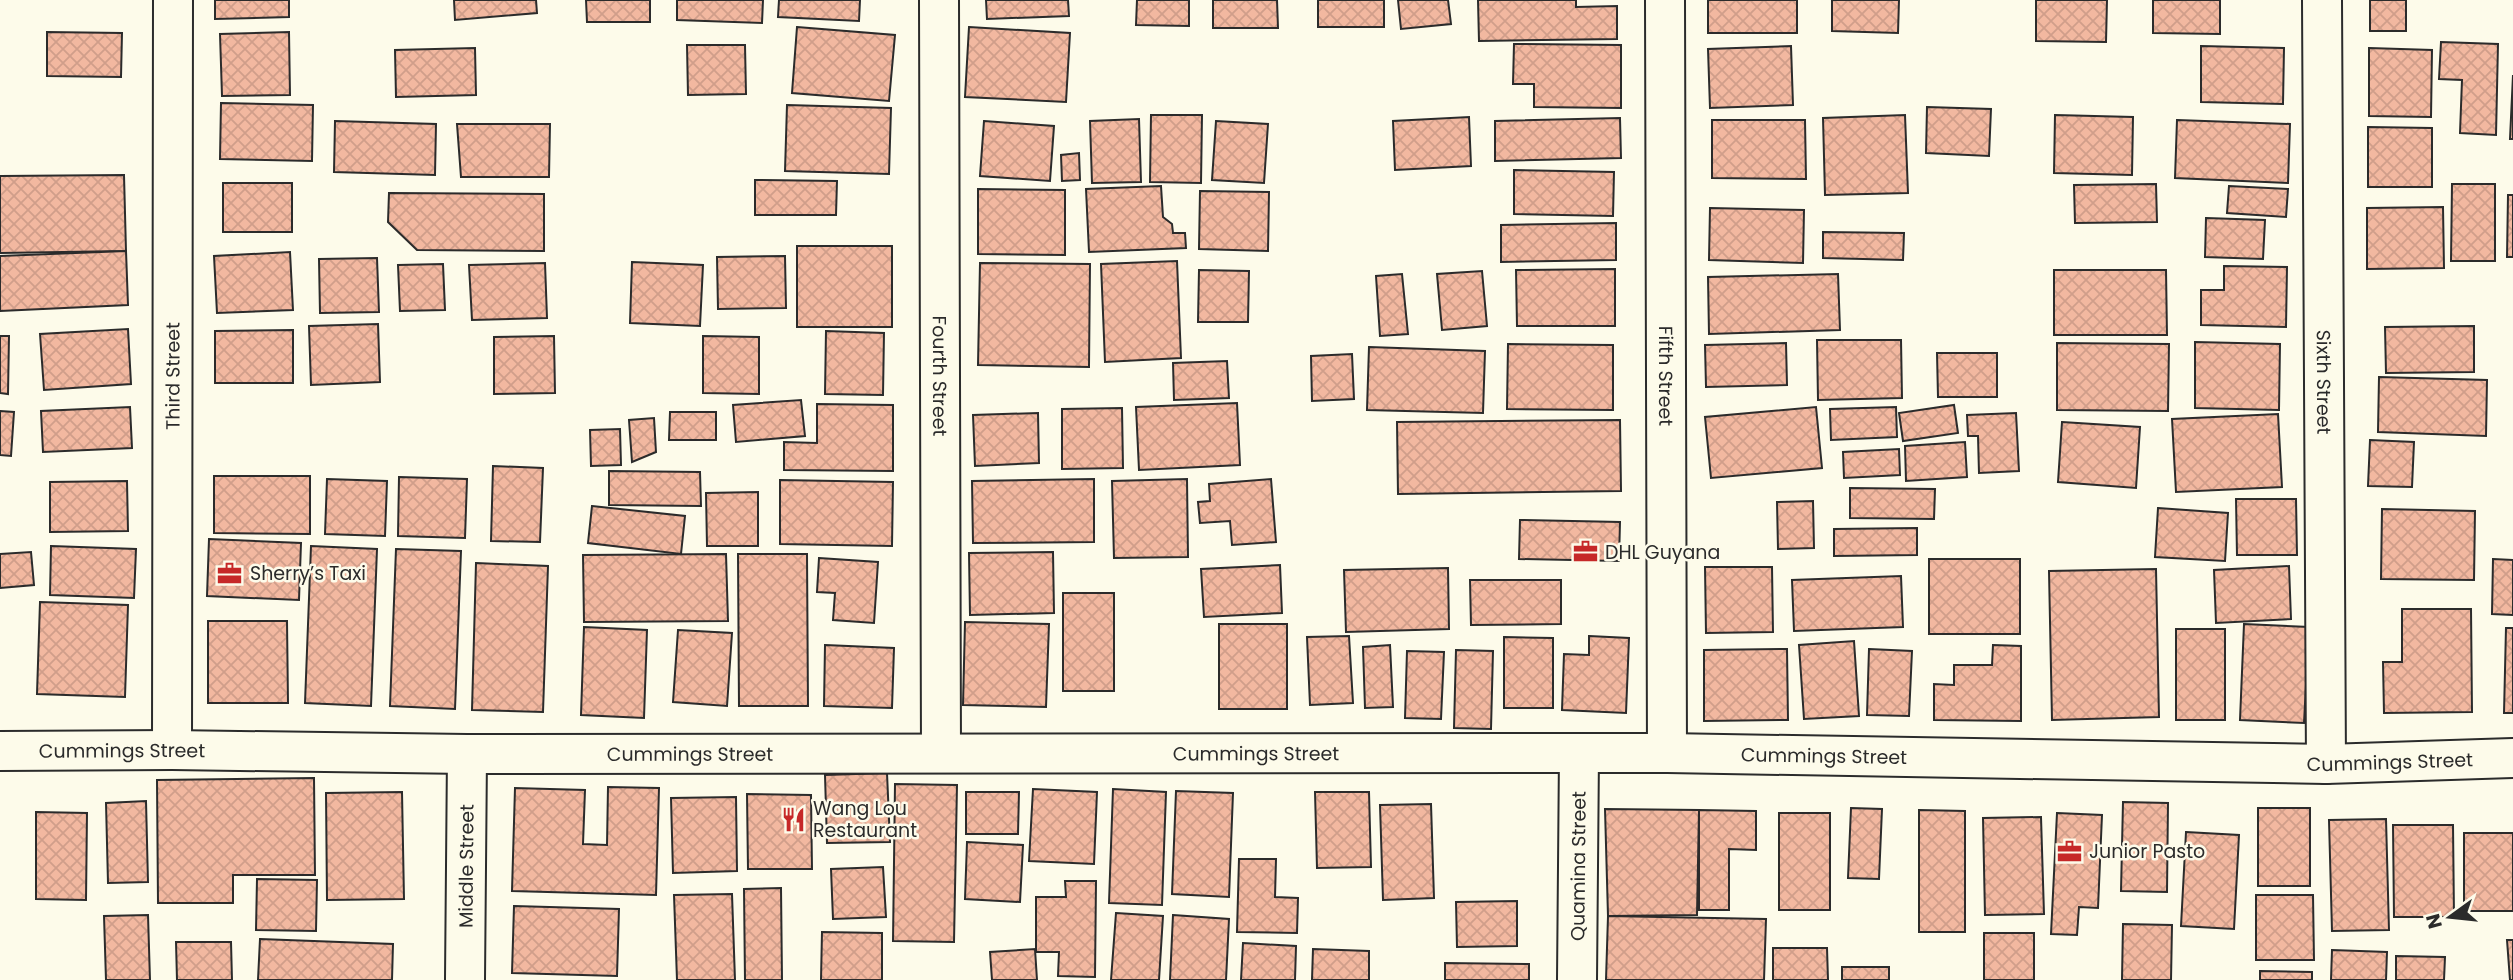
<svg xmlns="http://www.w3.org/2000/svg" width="2513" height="980" viewBox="0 0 2513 980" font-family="Poppins,sans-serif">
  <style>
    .building { fill: url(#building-cross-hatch); stroke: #2b2b2b; stroke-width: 2 }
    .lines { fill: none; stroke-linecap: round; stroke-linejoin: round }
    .minor-casing { stroke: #2b2b2b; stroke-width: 42 }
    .minor { stroke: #fdfbea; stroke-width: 38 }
    .labels { text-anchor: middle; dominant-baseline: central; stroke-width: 5; stroke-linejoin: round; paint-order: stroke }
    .street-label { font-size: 19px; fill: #2b2b2b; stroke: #fdfbea }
    .poi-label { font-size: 19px; fill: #2b2b2b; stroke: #fdfbea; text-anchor: start }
  </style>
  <defs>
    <pattern id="building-cross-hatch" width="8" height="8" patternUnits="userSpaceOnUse" patternTransform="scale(1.75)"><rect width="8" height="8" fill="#f2b8a0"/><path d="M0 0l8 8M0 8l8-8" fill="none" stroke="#d09e8a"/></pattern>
  </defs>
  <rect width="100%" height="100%" fill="#fdfbea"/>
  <!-- building -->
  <g class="building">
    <polygon points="215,0 289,0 289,17 215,19"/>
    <polygon points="454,0 536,0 537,13 455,20"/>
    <polygon points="586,0 650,0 650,22 587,22"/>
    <polygon points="677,0 763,0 762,23 677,20"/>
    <polygon points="779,0 860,0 859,21 778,17"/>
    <polygon points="986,0 1068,0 1069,16 987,19"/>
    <polygon points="1137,0 1189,0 1189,26 1136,25"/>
    <polygon points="1213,0 1277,0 1278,28 1213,28"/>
    <rect x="1318" y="0" width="66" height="27"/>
    <polygon points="1398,0 1448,0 1451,24 1401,29"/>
    <polygon points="1478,0 1576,0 1576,7 1617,6 1617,39 1479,41"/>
    <rect x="1708" y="0" width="89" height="33"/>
    <polygon points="1832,0 1899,0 1898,33 1832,31"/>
    <polygon points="2036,0 2107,0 2106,42 2036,41"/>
    <polygon points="2153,0 2220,0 2220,34 2153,33"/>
    <rect x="2370" y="0" width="36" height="31"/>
    <polygon points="797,27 895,35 889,101 792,93"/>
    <polygon points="969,27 1070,33 1066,102 965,97"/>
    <polygon points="47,32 122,33 121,77 47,76"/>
    <polygon points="289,32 290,95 222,96 220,34"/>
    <polygon points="2441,42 2498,44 2496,135 2460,133 2462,80 2439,79"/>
    <polygon points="1514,44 1621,45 1621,108 1534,107 1534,84 1513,84"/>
    <polygon points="687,45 745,45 746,94 688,95"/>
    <polygon points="1791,46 1793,105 1710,108 1708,49"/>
    <polygon points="2201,46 2284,48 2283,104 2201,102"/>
    <polygon points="475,48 476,95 396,97 395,50"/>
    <polygon points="2369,48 2432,50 2431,117 2369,116"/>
    <polygon points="2513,75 2513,139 2510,139"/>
    <polygon points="221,103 313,105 312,161 220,159"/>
    <polygon points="787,105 891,108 889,174 785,171"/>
    <polygon points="1927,107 1991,109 1989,156 1926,153"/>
    <polygon points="1151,115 1202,115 1201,183 1150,182"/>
    <polygon points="1905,115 1908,193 1825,195 1823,118"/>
    <polygon points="2055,115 2133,117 2132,175 2054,173"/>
    <polygon points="1469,117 1471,166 1395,170 1393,121"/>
    <polygon points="1620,118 1621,158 1495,161 1495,121"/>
    <polygon points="1139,119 1141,182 1092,183 1090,121"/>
    <polygon points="1712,120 1805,120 1806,179 1712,178"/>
    <polygon points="2177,120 2290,124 2288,183 2175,178"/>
    <polygon points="335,121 436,124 435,175 334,172"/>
    <polygon points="984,121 1054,126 1050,181 980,176"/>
    <polygon points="1216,121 1268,124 1264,183 1212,180"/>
    <polygon points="457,124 550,124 549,177 461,177"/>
    <polygon points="2368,127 2432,128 2432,187 2368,187"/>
    <polygon points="1079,153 1080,180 1062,181 1061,155"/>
    <polygon points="1514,170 1614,172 1613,216 1514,214"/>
    <polygon points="124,175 126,251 0,253 0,176"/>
    <polygon points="755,180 837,181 836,215 755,215"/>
    <rect x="223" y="183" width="69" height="49"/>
    <polygon points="2156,184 2157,222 2075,223 2074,185"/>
    <polygon points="2452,184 2495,184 2495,261 2451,261"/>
    <polygon points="1161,186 1163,217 1172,224 1173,233 1185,233 1186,248 1089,252 1086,189"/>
    <polygon points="2229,186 2288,189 2286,217 2227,213"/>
    <polygon points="978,189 1065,190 1065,255 978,254"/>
    <polygon points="1200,191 1269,192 1268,251 1199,249"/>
    <polygon points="389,193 544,194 544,251 417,250 388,222"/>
    <polygon points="2508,195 2513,195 2513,257 2507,257"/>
    <polygon points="2443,207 2444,268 2367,269 2367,208"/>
    <polygon points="1710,208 1804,210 1803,263 1709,260"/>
    <polygon points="2206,218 2265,220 2263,259 2205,257"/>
    <polygon points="1616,223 1616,260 1501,262 1501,225"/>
    <polygon points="1823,232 1904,233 1903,260 1823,258"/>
    <rect x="797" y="246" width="95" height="81"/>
    <polygon points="126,251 128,305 0,311 0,256"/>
    <polygon points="290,252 293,310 217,313 214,256"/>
    <polygon points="785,256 786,308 718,309 717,257"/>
    <polygon points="377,258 379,312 320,313 319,259"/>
    <polygon points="1177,261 1181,358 1105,362 1101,264"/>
    <polygon points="632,262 703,265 700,326 630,323"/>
    <polygon points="545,263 547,318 472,320 469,265"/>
    <polygon points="980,263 1090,264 1089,367 978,365"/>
    <polygon points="443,264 445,310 400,311 398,265"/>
    <polygon points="2224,266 2287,267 2286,327 2201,325 2201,290 2224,290"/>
    <polygon points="1615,269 1615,326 1517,326 1516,270"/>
    <polygon points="1199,270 1249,271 1248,322 1198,322"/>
    <polygon points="2054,270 2166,270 2167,335 2054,335"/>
    <polygon points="1482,271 1487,326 1442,330 1437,274"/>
    <polygon points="1402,274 1408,334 1380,336 1376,276"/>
    <polygon points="1838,274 1840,330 1709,334 1708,277"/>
    <polygon points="378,324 380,382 311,385 309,326"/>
    <polygon points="2474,326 2474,372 2386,373 2385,327"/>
    <polygon points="128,329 131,384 44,390 40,334"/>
    <polygon points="293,330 293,383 215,383 215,331"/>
    <polygon points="826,331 884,333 883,395 825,394"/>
    <polygon points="0,336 9,336 8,394 0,393"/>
    <polygon points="554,336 555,393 494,394 494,337"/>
    <polygon points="703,336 759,337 759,394 703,393"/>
    <polygon points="1817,340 1901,340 1902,398 1818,400"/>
    <polygon points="2195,342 2280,344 2279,410 2195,408"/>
    <polygon points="1786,343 1787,385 1706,387 1705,345"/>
    <polygon points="2057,343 2169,344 2168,411 2057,410"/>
    <polygon points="1508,344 1613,345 1613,410 1507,409"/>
    <polygon points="1369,347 1485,351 1483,413 1367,410"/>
    <polygon points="1937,353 1997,353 1997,397 1938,397"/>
    <polygon points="1352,354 1354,399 1312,401 1311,356"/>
    <polygon points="1227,361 1229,398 1174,400 1173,363"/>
    <polygon points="2379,377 2487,380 2486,436 2378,432"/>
    <polygon points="801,400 805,436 736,442 733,405"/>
    <polygon points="1237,403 1240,465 1139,470 1136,407"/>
    <polygon points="817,404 893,405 893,471 784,470 784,442 817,443"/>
    <polygon points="1954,405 1958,433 1903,441 1899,413"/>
    <polygon points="130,407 132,448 43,452 41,411"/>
    <polygon points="1816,407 1822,468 1711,478 1705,417"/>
    <polygon points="1896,407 1897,437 1831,440 1830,409"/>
    <polygon points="1122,408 1123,468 1062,469 1062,409"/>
    <polygon points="0,411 14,412 11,456 0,455"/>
    <polygon points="670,412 716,412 716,440 669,440"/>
    <polygon points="1038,413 1039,463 975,466 973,415"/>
    <polygon points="2016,413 2019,471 1979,473 1978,436 1968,436 1967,415"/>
    <polygon points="2278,414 2282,487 2176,492 2172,419"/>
    <polygon points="654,418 656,452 632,462 629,420"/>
    <polygon points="1620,420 1621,491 1398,494 1397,422"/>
    <polygon points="2062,422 2140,427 2136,488 2058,482"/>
    <polygon points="620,429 621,465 591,466 590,430"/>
    <polygon points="2370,440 2414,442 2412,487 2368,486"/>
    <polygon points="1965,442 1967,477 1906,481 1905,446"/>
    <polygon points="1899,449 1900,475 1844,478 1843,452"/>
    <polygon points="493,466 543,468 540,542 491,541"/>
    <polygon points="609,471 700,472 701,506 609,505"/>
    <polygon points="214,476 310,476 310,534 214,533"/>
    <polygon points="399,477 467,479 465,538 398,536"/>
    <polygon points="327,479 387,481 385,536 325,534"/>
    <polygon points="1094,479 1094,542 973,543 972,481"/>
    <polygon points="1187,479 1188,557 1114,558 1112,481"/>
    <polygon points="1271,479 1276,542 1232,545 1230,521 1200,523 1198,502 1210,501 1209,484"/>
    <polygon points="780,480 893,482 892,546 780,544"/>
    <polygon points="127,481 128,531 50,532 50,482"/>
    <polygon points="1850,488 1935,489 1934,519 1850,518"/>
    <polygon points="758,492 758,546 707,546 706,493"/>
    <polygon points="2236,499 2296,499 2297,555 2237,555"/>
    <polygon points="1813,501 1814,548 1778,549 1777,502"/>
    <polygon points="592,506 685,516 681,554 588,543"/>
    <polygon points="2158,508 2228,513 2225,561 2155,557"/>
    <polygon points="2382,509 2475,511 2474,580 2381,579"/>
    <polygon points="1520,520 1620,522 1619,561 1519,559"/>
    <polygon points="1917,528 1917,555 1834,556 1834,529"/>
    <polygon points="209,539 301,543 299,600 207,596"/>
    <polygon points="51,546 136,549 134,598 50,595"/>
    <polygon points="311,546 377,549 371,706 305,703"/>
    <polygon points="396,549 461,551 455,709 390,706"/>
    <polygon points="31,552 34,585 0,588 0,554"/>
    <polygon points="1053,552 1054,613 970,615 969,553"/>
    <polygon points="726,554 728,621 584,622 583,555"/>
    <polygon points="738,554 807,554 808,706 739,706"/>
    <polygon points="819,558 878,562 874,623 833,620 835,593 817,592"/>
    <rect x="1929" y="559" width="91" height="75"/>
    <polygon points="2493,559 2513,560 2513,615 2492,614"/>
    <polygon points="476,563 548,566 543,712 472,710"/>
    <polygon points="1280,565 1282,613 1204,617 1201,569"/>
    <polygon points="2289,566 2291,619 2216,623 2214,570"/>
    <polygon points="1705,567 1772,567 1773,632 1706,633"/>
    <polygon points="1448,568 1449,629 1346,632 1344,570"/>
    <polygon points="2156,569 2159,717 2052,720 2049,571"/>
    <polygon points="1901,576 1903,627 1794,631 1792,580"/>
    <polygon points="1470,580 1561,580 1561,624 1471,625"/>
    <rect x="1063" y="593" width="51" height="98"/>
    <polygon points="40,602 128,605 125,697 37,694"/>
    <polygon points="2402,609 2471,609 2472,712 2384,713 2383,662 2402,662"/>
    <polygon points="208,621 287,621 288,703 208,703"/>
    <polygon points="965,622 1049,624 1046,707 963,705"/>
    <rect x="1219" y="624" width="68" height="85"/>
    <polygon points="2244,624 2309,627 2304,723 2240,720"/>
    <polygon points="584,627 647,630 644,718 581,715"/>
    <polygon points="2506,628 2513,628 2513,713 2504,713"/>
    <rect x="2176" y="629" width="49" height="91"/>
    <polygon points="678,630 732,633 727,706 673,702"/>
    <polygon points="1349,636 1353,703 1310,705 1307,637"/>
    <polygon points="1589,636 1629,638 1626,713 1562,710 1564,654 1589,655"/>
    <polygon points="1504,637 1553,638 1553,708 1504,708"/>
    <polygon points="1854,641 1859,716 1804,719 1799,645"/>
    <polygon points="825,645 894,648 892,708 824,706"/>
    <polygon points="1390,645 1393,707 1365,708 1363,647"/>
    <polygon points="1993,645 2021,646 2021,721 1934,720 1934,684 1954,685 1954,665 1992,665"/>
    <polygon points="1787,649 1788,720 1704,721 1704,650"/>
    <polygon points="1869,649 1912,651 1909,716 1867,715"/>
    <polygon points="1456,650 1493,651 1491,729 1454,728"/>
    <polygon points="1407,651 1444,652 1441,719 1405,718"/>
    <polygon points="887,773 890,842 827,843 825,775"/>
    <polygon points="314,778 315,875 233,875 233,903 158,903 157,780"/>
    <polygon points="895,784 957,785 954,942 893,941"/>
    <polygon points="608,787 659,788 656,895 512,891 515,788 585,790 583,844 607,845"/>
    <polygon points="1033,789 1097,792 1094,864 1029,861"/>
    <polygon points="1113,789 1166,792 1162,905 1109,903"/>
    <polygon points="1176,791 1233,793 1229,897 1172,894"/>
    <polygon points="402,792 404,899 327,900 326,793"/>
    <polygon points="966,792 1019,792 1018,834 966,834"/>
    <polygon points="1315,792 1369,792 1371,867 1317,868"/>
    <polygon points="747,794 811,795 812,869 748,869"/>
    <polygon points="736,797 737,871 673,873 671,798"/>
    <polygon points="146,801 148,882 108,883 106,803"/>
    <polygon points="2123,802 2168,803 2167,892 2121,891"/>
    <polygon points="1431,804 1434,898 1383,900 1380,805"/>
    <polygon points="1851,808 1882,809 1879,879 1848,878"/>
    <rect x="2258" y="808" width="52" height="78"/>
    <polygon points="1605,809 1699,810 1697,915 1608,916"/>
    <polygon points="1699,810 1756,811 1756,850 1729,849 1729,910 1699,910"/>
    <polygon points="1919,810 1965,811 1965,932 1919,932"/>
    <polygon points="36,812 87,813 86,900 36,899"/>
    <rect x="1779" y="813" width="51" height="97"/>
    <polygon points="2057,813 2102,815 2098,908 2079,907 2077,935 2051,934"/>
    <polygon points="2041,817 2044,914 1985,915 1983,818"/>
    <polygon points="2386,819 2389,930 2332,931 2329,820"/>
    <polygon points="2393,825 2453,825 2454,917 2394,917"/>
    <polygon points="2186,832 2239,835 2234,929 2181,926"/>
    <rect x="2464" y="833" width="49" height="78"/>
    <polygon points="967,842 1023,845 1020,902 965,899"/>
    <polygon points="1239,859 1276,859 1275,897 1298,898 1297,933 1237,932"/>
    <polygon points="883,867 886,917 833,919 831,869"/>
    <polygon points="257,879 317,880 316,931 256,930"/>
    <polygon points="1065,881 1096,881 1095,977 1058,976 1059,952 1036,952 1036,897 1066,897"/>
    <polygon points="781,888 782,980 745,980 744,889"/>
    <polygon points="732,894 735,980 677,980 674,895"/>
    <polygon points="2256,895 2313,895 2314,960 2256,960"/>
    <polygon points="1517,901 1517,946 1457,947 1456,902"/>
    <polygon points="514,906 619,909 617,976 512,973"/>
    <polygon points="1116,913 1163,916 1159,980 1111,980"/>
    <polygon points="148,915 150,980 106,980 104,916"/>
    <polygon points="1173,915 1229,919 1226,980 1170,980"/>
    <polygon points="1608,916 1766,919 1764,980 1606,980"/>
    <polygon points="2123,924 2172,925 2171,980 2122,980"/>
    <polygon points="822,932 882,933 882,980 821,980"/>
    <rect x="1984" y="933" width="50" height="47"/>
    <polygon points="260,939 393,944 392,980 258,980"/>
    <polygon points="2507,940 2513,940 2513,980 2510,980"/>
    <polygon points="176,942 231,942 232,980 177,980"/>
    <polygon points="1243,943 1296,946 1295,980 1241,980"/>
    <polygon points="1773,948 1827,948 1828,980 1773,980"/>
    <polygon points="1035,949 1037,980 992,980 990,952"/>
    <polygon points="1313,949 1369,951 1369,980 1312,980"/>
    <polygon points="2332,950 2387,952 2386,980 2331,980"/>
    <polygon points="2396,956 2445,957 2444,980 2396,980"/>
    <polygon points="1445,963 1529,964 1529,980 1445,980"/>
    <rect x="1842" y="967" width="47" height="13"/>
    <polygon points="2260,971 2312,972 2312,980 2260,980"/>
  </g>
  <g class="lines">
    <defs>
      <g id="minor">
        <path id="s1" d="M939,0L941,753"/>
        <path id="s2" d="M1665,0L1667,753"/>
        <path id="s3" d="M2322,0L2326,764"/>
        <path id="s4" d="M172,750L173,0"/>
        <path id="s5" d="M0,751L172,750L467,754L1667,753L2326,764L2513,758"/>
        <path id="s6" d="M465,980L467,754"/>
        <path id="s7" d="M1577,980L1579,753"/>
      </g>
    </defs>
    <!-- minor casing -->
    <use href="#minor" class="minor-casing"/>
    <!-- minor -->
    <use href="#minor" class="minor"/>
  </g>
  <!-- icons -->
  <defs>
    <symbol id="office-bare" viewBox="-9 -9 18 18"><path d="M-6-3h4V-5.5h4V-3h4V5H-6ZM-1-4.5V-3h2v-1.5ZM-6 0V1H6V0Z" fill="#c62828" stroke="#fdfbea" stroke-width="2.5" paint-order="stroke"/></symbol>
    <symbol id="restaurant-bare" viewBox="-9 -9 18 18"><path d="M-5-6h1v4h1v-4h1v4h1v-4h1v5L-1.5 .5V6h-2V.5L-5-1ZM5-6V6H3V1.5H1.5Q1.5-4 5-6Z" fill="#c62828" stroke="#fdfbea" stroke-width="2.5" paint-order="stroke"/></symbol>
  </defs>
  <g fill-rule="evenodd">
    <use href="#office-bare" x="1568" y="534" width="35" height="35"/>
    <use href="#office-bare" x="212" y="556" width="35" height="35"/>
    <use href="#restaurant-bare" x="776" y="802" width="35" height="35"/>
    <use href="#office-bare" x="2052" y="834" width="35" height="35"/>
  </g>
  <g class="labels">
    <!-- street labels -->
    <g class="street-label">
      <text stroke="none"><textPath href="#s4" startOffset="374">Third Street</textPath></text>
      <text stroke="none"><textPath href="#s1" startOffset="376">Fourth Street</textPath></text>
      <text stroke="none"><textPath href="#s2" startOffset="376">Fifth Street</textPath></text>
      <text stroke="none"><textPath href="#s3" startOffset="382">Sixth Street</textPath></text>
      <text stroke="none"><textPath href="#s5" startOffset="122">Cummings Street</textPath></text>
      <text stroke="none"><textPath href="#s5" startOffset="1256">Cummings Street</textPath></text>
      <text stroke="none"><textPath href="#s5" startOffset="690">Cummings Street</textPath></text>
      <text stroke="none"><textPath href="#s5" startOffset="1824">Cummings Street</textPath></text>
      <text stroke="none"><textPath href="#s5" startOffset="2390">Cummings Street</textPath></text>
      <text stroke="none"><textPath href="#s6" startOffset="114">Middle Street</textPath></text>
      <text stroke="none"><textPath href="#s7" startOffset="114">Quamina Street</textPath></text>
    </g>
    <!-- poi labels -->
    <g class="poi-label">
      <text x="1605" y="552">DHL Guyana</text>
      <text x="250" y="573">Sherry’s Taxi</text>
      <text x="813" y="808">Wang Lou<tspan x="813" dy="22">Restaurant</tspan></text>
      <text x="2089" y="851">Junior Pasto</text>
    </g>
  </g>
  <!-- north arrow -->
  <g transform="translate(2450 917) rotate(255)" stroke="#fdfbea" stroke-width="5" paint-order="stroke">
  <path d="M0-5L12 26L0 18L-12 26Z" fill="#2b2b2b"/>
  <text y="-10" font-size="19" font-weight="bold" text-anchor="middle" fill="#2b2b2b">N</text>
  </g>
</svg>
